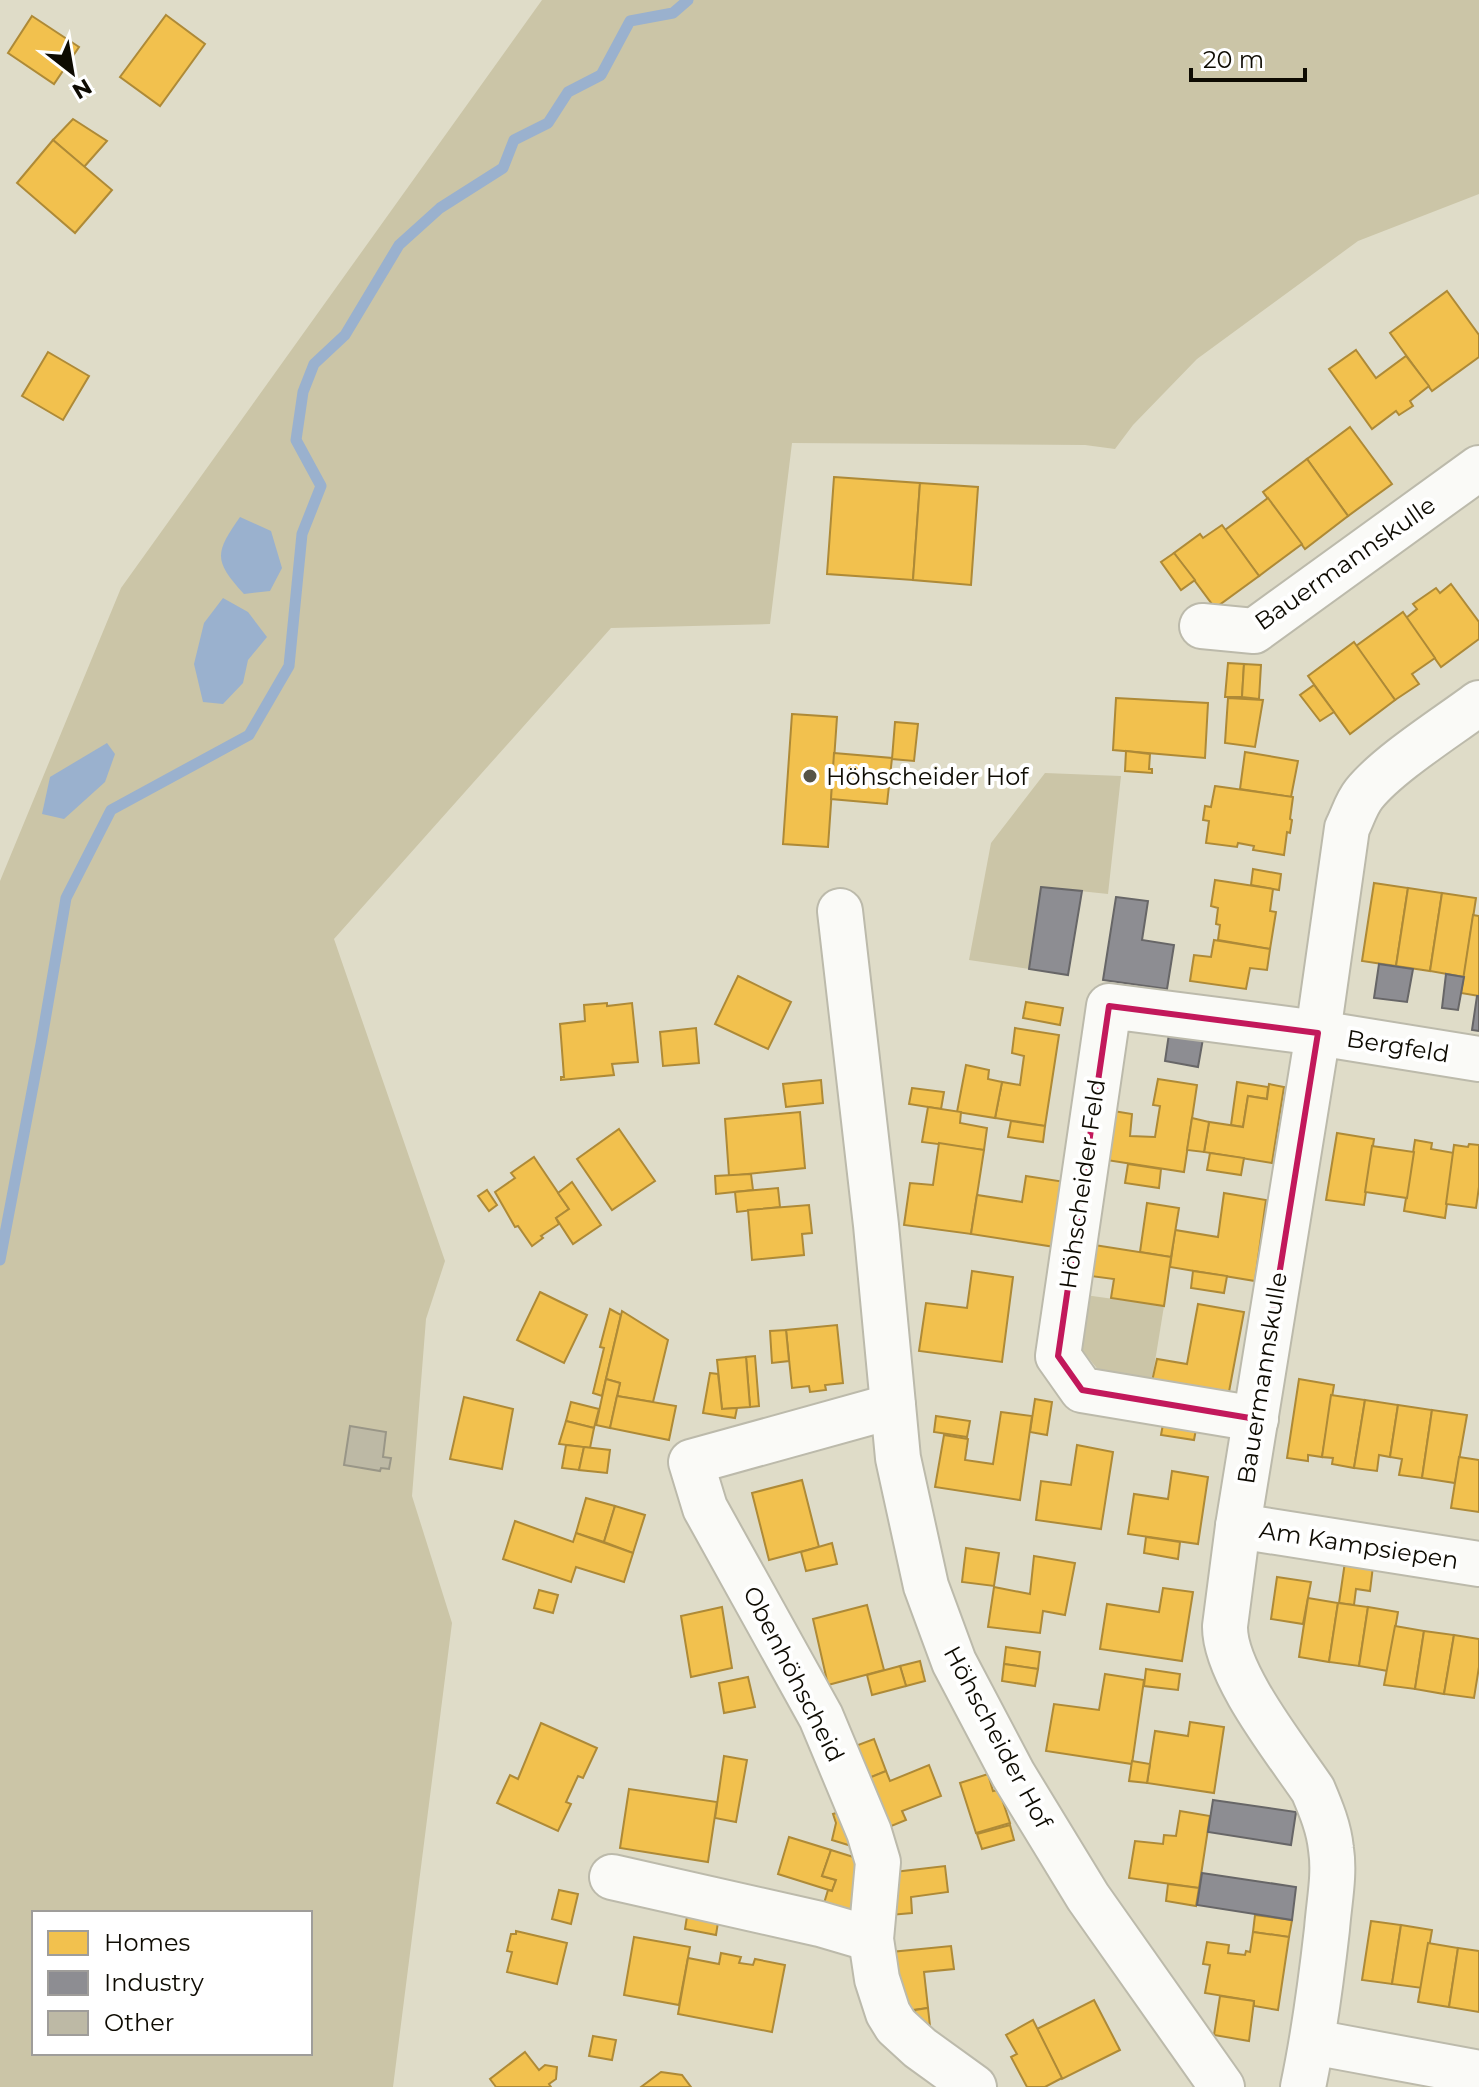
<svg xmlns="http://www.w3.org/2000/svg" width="1479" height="2087" viewBox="0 0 1479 2087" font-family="Montserrat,sans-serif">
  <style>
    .green { fill: #cbc5a7; fill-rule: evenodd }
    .water { fill: #9ab1ce }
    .homes { fill: #f2c14e; stroke: #ae8a37; stroke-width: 2 }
    .industry { fill: #8d8d92; stroke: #676667; stroke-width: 2 }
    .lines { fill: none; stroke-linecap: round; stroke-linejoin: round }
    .stream { stroke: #9ab1ce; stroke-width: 11 }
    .building { fill: #bdb9a5; stroke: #999687; stroke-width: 2 }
    .minor-casing { stroke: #bcbaab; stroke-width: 48 }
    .minor { stroke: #fafaf7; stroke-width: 44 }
    .marked { fill: none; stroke: #c2185b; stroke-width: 6; stroke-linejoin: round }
    .poi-dot { fill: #575447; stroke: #fff; stroke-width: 3 }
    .labels { text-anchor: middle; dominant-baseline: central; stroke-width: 8; stroke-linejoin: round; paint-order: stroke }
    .street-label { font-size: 24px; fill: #0e0b02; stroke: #fff }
    .poi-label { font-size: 24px; fill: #0e0b02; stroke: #fff; text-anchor: start }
  </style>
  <rect width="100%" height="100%" fill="#dfdcc8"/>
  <!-- green -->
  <g class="green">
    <path d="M542,0H1479V194L1358,241L1197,359L1133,425L1115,449L1085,445L792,443L770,624L611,628L334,939L445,1261L426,1319L412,1496L452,1623L393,2087H0V881L121,588ZM34,1913H310V2053H34Z"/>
    <polygon points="1045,773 1121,776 1108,894 1042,887 1029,969 969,960 991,843"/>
    <polygon points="1085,1295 1164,1306 1151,1386 1104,1377 1078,1345"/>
  </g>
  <!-- water -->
  <g class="water">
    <path d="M240,517L271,531L282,568L270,591L244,594C213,560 215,553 240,517Z"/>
    <polygon points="223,598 248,612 267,637 248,660 243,683 223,704 203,702 194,664 204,623"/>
    <polygon points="107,743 115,754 105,782 64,819 42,814 50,777"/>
  </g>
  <!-- homes -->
  <g class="homes">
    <polygon points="166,15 205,44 160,106 120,77"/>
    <polygon points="32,16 79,47 54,84 8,53"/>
    <polygon points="73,119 107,141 84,167 53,140"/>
    <polygon points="53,140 112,190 75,233 17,183"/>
    <polygon points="1447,291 1479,335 1479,357 1432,391 1390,333"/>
    <polygon points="1356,350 1376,378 1406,356 1429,386 1410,401 1413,406 1399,415 1396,411 1372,429 1329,369"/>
    <polygon points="48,352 89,376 63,420 22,396"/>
    <polygon points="1350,427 1392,484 1348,516 1307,459"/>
    <polygon points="1307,459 1348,516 1305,549 1263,492"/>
    <polygon points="834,477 920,483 913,580 827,574"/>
    <polygon points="920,483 978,487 971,585 913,580"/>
    <polygon points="1268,498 1302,544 1259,576 1225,530"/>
    <polygon points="1222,525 1259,576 1215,608 1174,553 1200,534 1203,538"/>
    <polygon points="1174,553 1195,580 1181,590 1161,562"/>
    <polygon points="1451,584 1479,622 1479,639 1441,667 1406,618 1417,609 1413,604 1436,588 1440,593"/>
    <polygon points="1403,612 1435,658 1412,674 1419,684 1395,700 1356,646"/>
    <polygon points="1354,642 1395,700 1350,734 1308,676"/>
    <polygon points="1228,663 1244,664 1242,697 1225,697"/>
    <polygon points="1244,664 1261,665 1259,699 1242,697"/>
    <polygon points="1314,685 1334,712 1320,721 1300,695"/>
    <polygon points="1116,698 1208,703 1205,758 1113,750"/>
    <polygon points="1228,698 1263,700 1255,747 1225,743"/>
    <polygon points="792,714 837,717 828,847 783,844"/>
    <polygon points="895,722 918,724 914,761 892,759"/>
    <polygon points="1126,751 1150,754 1149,769 1152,769 1152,773 1125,771"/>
    <polygon points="1245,752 1298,761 1291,797 1240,789"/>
    <polygon points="834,753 892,758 887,804 831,799"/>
    <polygon points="1215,786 1293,797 1290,819 1292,820 1290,833 1287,832 1284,855 1253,850 1254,846 1238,843 1237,847 1206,843 1209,821 1203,820 1205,806 1211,807"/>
    <polygon points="1253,869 1281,874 1279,890 1251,885"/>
    <polygon points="1215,880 1273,889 1270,911 1276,912 1270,949 1218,940 1220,925 1216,924 1218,908 1211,906"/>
    <polygon points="1374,883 1408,888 1396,966 1362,961"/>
    <polygon points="1408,888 1442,893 1430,971 1396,966"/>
    <polygon points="1442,893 1476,898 1464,977 1430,971"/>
    <polygon points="1473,915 1479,916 1479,996 1461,993"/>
    <polygon points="1214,940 1270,949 1267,970 1250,968 1246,989 1190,981 1194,955 1211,957"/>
    <polygon points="738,976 791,1002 768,1049 715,1024"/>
    <polygon points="1026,1002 1063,1008 1060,1025 1023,1018"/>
    <polygon points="607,1003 607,1006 632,1003 638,1062 612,1064 614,1075 561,1080 561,1077 564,1077 560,1024 585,1021 584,1005"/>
    <polygon points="696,1028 699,1063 663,1066 660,1032"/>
    <polygon points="1015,1028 1059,1035 1045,1126 995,1118 1002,1082 1020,1085 1024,1056 1012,1053"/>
    <polygon points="966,1065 989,1070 988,1079 1002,1082 995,1118 957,1112"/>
    <polygon points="1158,1079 1197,1085 1184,1172 1100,1159 1107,1110 1132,1114 1130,1136 1155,1137 1160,1106 1153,1105"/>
    <polygon points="821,1080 823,1103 786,1107 783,1084"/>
    <polygon points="1237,1082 1268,1087 1267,1099 1248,1096 1243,1127 1231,1125"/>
    <polygon points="1269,1084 1284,1087 1272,1163 1204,1152 1209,1122 1243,1127 1248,1096 1267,1099"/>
    <polygon points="912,1088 944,1092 941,1109 909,1104"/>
    <polygon points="928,1107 961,1112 960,1123 987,1128 984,1150 922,1142"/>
    <polygon points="800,1112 805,1168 729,1176 725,1119"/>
    <polygon points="1192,1118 1209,1122 1204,1152 1187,1150"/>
    <polygon points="1011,1121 1045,1126 1043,1142 1008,1137"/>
    <polygon points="619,1129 655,1181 612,1210 577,1159"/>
    <polygon points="1337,1133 1374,1139 1364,1205 1326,1200"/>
    <polygon points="1415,1140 1432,1143 1431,1149 1454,1153 1445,1218 1404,1211"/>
    <polygon points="939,1143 984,1150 971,1234 904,1225 910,1183 933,1185"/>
    <polygon points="1469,1144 1479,1145 1479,1187 1476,1208 1446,1204 1454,1145 1468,1147"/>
    <polygon points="1372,1146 1414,1152 1407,1198 1365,1192"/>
    <polygon points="1210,1153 1244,1158 1241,1175 1207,1170"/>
    <polygon points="534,1157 569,1209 556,1218 559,1224 541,1236 543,1238 532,1246 518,1226 515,1227 495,1192 515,1178 511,1173"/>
    <polygon points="1128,1164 1161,1169 1159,1188 1125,1183"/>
    <polygon points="751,1174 753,1190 716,1194 715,1176"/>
    <polygon points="1026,1176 1065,1182 1055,1247 971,1234 977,1195 1022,1202"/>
    <polygon points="572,1182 601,1225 573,1244 556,1218 569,1209 558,1193"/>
    <polygon points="778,1188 780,1207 737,1212 735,1192"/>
    <polygon points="487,1190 497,1205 489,1211 478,1196"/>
    <polygon points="1224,1193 1266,1200 1255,1281 1170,1267 1175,1230 1218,1237"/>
    <polygon points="1147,1203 1179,1208 1171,1257 1140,1252"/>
    <polygon points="809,1205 812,1233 802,1234 804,1255 752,1260 748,1210"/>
    <polygon points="1088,1244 1171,1257 1164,1306 1111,1298 1114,1279 1083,1275"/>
    <polygon points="972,1271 1013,1277 1002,1362 919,1351 926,1303 967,1308"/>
    <polygon points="1193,1271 1227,1276 1224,1293 1191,1288"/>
    <polygon points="540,1292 587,1315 564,1363 517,1340"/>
    <polygon points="1198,1304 1244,1312 1228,1397 1151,1386 1157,1359 1187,1364"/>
    <polygon points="610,1309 621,1315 602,1396 593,1393 604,1348 600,1347"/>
    <polygon points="622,1311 668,1340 653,1402 617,1396 620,1383 606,1379"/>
    <polygon points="837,1325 843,1383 825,1385 826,1390 810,1392 809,1386 792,1388 786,1330"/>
    <polygon points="786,1330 789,1361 772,1363 770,1331"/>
    <polygon points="755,1356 759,1406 750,1407 746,1357"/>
    <polygon points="746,1357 750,1407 722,1409 717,1360"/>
    <polygon points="710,1373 718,1374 722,1409 737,1408 735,1418 703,1413"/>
    <polygon points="606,1379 620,1383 610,1428 596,1425"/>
    <polygon points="1299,1379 1334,1385 1322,1457 1308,1455 1308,1461 1287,1458"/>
    <polygon points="1331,1395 1365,1400 1354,1468 1332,1464 1333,1458 1322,1457"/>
    <polygon points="617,1396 676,1406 669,1440 610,1428"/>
    <polygon points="464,1397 513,1409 502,1469 450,1459"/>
    <polygon points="1035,1399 1052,1402 1047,1435 1030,1432"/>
    <polygon points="1365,1400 1398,1405 1390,1457 1379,1455 1377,1471 1354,1468"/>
    <polygon points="571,1402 599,1409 594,1428 566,1421"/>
    <polygon points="1398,1405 1432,1410 1422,1478 1399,1475 1402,1459 1390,1457"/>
    <polygon points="1432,1410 1467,1415 1455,1483 1422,1478"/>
    <polygon points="1001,1412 1032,1416 1020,1500 935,1487 944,1435 968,1439 965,1460 993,1464"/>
    <polygon points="936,1416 970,1421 967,1437 934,1432"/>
    <polygon points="1164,1419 1197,1424 1194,1440 1161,1435"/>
    <polygon points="566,1421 594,1428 590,1448 559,1444"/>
    <polygon points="566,1445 584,1447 579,1470 562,1468"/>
    <polygon points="1077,1445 1113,1452 1101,1529 1036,1520 1041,1481 1071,1485"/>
    <polygon points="584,1447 610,1450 607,1473 579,1470"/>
    <polygon points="1459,1457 1479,1460 1479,1512 1451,1508"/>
    <polygon points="1172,1471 1208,1477 1198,1544 1128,1534 1134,1494 1168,1499"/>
    <polygon points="802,1480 819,1547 769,1560 752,1493"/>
    <polygon points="586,1498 615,1506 604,1542 576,1533"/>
    <polygon points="615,1506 645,1515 633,1553 604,1542"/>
    <polygon points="515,1521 573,1542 576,1533 633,1553 624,1582 576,1567 571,1582 503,1559"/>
    <polygon points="1146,1537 1180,1542 1178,1559 1144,1553"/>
    <polygon points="832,1543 837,1564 806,1571 801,1552"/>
    <polygon points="966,1548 999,1553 994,1586 962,1582"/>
    <polygon points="1034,1556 1075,1563 1065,1615 1043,1611 1040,1633 988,1627 994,1587 1030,1594"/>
    <polygon points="1345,1562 1373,1566 1370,1591 1356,1589 1354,1605 1339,1603"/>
    <polygon points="1277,1577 1311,1582 1303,1624 1271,1619"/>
    <polygon points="1163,1588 1193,1592 1182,1661 1100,1649 1107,1604 1159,1612"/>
    <polygon points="539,1590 558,1595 553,1613 534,1608"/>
    <polygon points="1308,1598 1338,1603 1329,1662 1299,1657"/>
    <polygon points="1338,1603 1368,1607 1359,1666 1329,1662"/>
    <polygon points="867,1605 884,1670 828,1685 813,1619"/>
    <polygon points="722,1607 732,1668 691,1677 681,1616"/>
    <polygon points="1368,1607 1398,1612 1388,1671 1359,1666"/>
    <polygon points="1395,1626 1424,1631 1415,1689 1384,1685"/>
    <polygon points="1424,1631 1454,1635 1444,1694 1415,1689"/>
    <polygon points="1454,1635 1479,1639 1479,1667 1474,1698 1444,1694"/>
    <polygon points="1006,1647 1040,1652 1038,1669 1004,1664"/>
    <polygon points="920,1661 925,1681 906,1686 900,1666"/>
    <polygon points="1004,1664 1038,1669 1035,1686 1002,1681"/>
    <polygon points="900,1666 906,1686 872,1695 867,1675"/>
    <polygon points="1146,1669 1180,1674 1178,1690 1144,1686"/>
    <polygon points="1105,1674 1144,1680 1132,1764 1046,1751 1054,1704 1099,1710"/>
    <polygon points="748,1677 755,1707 724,1713 719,1683"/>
    <polygon points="1190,1722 1224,1727 1214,1793 1147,1783 1155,1731 1188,1736"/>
    <polygon points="541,1723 597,1748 583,1778 578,1776 566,1802 571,1804 558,1831 497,1803 510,1775 518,1779"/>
    <polygon points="874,1739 886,1771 864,1780 850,1748"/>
    <polygon points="724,1756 747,1760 736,1822 715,1818"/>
    <polygon points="1132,1761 1150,1764 1147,1783 1129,1781"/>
    <polygon points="929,1765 941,1796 902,1811 906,1820 884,1829 864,1780 886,1771 890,1781"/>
    <polygon points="988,1774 993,1791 999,1790 1010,1823 976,1833 960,1783"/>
    <polygon points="629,1789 717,1802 708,1862 620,1848"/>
    <polygon points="846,1810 861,1849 832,1840 836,1823 833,1814"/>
    <polygon points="1180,1811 1210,1816 1199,1888 1129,1878 1135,1841 1163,1844 1164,1835 1176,1836"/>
    <polygon points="1010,1825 1014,1840 982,1849 977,1834"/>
    <polygon points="789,1837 831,1850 822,1876 836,1880 832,1891 778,1874"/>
    <polygon points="831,1850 866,1861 848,1918 822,1910 828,1890 832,1891 836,1880 822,1876"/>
    <polygon points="945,1866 948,1892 911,1897 912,1913 890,1915 886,1873"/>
    <polygon points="1168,1884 1199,1888 1196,1906 1166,1901"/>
    <polygon points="559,1890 578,1894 571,1924 552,1919"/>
    <polygon points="688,1910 719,1916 716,1935 685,1929"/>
    <polygon points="1255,1915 1292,1920 1289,1937 1253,1932"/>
    <polygon points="1371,1921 1401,1925 1392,1984 1362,1980"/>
    <polygon points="1401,1925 1432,1930 1422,1988 1392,1984"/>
    <polygon points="516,1931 567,1943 557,1984 507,1972 512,1952 507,1951 511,1934 516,1934"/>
    <polygon points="1253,1932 1289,1937 1278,2010 1254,2006 1254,2001 1205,1993 1210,1965 1203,1964 1207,1942 1229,1945 1228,1953 1245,1955 1246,1951 1250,1952"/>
    <polygon points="634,1937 690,1947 679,2005 624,1995"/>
    <polygon points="1428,1943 1458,1948 1449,2007 1418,2002"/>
    <polygon points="951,1946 954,1969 924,1972 928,2008 897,2012 891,1952"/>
    <polygon points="1458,1948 1479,1951 1479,2012 1449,2007"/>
    <polygon points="721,1953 741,1957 739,1963 753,1965 755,1959 785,1965 772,2032 678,2014 688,1958 719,1964"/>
    <polygon points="1220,1996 1254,2001 1249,2041 1214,2035"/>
    <polygon points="1094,2000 1120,2050 1062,2079 1037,2029"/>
    <polygon points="928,2008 930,2026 916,2027 915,2010"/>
    <polygon points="1033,2020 1062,2078 1045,2087 1027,2087 1011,2057 1017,2054 1006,2035"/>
    <polygon points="593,2036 616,2040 612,2060 589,2056"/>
    <polygon points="525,2052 539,2070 545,2065 557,2067 556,2079 549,2084 551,2087 496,2087 490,2079"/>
    <polygon points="661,2072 682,2075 691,2087 641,2087"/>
  </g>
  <!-- industry -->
  <g class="industry">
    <polygon points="1041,887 1082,891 1068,975 1029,969"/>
    <polygon points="1116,897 1148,901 1142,940 1174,945 1167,989 1103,980"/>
    <polygon points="1379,964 1413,969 1407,1002 1374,998"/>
    <polygon points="1446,974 1464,977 1458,1010 1442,1008"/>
    <polygon points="1477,996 1479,996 1479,1031 1472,1030"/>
    <polygon points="1170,1027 1204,1033 1198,1067 1165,1061"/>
    <polygon points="1213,1800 1296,1812 1291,1845 1208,1832"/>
    <polygon points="1202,1873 1296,1887 1292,1920 1197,1905"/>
  </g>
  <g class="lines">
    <!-- stream -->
    <polyline class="stream" points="0,1260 41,1044 66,898 111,810 249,735 289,666 302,534 321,486 296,440 303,392 314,364 345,335 399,245 440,208 503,168 514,140 548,123 568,92 601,75 630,21 673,13 688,0"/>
  </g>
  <!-- building -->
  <polygon class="building" points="350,1426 386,1432 383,1457 391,1458 389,1469 381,1468 380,1471 344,1465"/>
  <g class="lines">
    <defs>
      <g id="minor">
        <polyline points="1202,626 1254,631 1479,468"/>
        <polyline points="840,911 876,1225 898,1458 926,1586 954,1662 1013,1774 1088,1897 1222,2087"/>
        <polyline points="893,1406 691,1462 705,1508 821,1717 869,1832 878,1862 871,1939 877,1979 888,2013 896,2026 920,2048 974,2087"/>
        <polyline points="1256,1419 1082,1390 1058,1356 1109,1006 1318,1033 1479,1059"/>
        <polyline points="1238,1526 1479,1564"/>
        <polyline points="612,1877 820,1924 871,1939"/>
        <polyline points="1313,2042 1479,2073"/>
        <path d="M1303,2087C1314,2035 1321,1982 1327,1929C1329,1902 1335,1875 1331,1849C1329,1828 1321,1809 1313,1790C1286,1750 1224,1673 1225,1626L1238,1526L1318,1033L1347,828C1353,816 1356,804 1364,794C1388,764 1447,727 1479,703"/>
      </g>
    </defs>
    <!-- minor casing -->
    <use href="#minor" class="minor-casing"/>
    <!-- minor -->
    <use href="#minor" class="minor"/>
  </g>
  <!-- marked area -->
  <path class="marked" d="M1109,1006L1318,1033L1256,1419L1082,1390L1058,1356Z"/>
  <!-- markers -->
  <circle class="poi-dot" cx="810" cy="776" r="8"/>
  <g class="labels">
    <!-- street labels -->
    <g class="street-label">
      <text transform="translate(1345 563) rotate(-35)">Bauermannskulle</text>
      <text transform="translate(1398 1046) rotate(9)">Bergfeld</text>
      <text transform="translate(1082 1184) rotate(-82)">Höhscheider Feld</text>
      <text transform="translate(1262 1378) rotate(-81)">Bauermannskulle</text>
      <text transform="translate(1359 1545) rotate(9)">Am Kampsiepen</text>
      <text transform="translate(794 1674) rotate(63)">Obenhöhscheid</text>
      <text transform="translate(998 1737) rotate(62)">Höhscheider Hof</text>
    </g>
    <!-- poi labels -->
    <g class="poi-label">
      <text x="826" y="776">Höhscheider Hof</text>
    </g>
  </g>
  <!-- legend -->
  <rect x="32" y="1911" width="280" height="144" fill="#ffffff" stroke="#9f9d9a" stroke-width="2"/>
  <rect x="48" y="1931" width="40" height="24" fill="#f2c14e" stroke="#9f9d9a" stroke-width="2"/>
  <text x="104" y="1951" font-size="24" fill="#0e0b02">Homes</text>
  <rect x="48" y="1971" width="40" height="24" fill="#8d8d92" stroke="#9f9d9a" stroke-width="2"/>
  <text x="104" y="1991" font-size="24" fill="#0e0b02">Industry</text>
  <rect x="48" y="2011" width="40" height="24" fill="#bdb9a5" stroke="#9f9d9a" stroke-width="2"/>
  <text x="104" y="2031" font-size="24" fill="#0e0b02">Other</text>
  <!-- north arrow -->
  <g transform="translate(72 72) rotate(149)" stroke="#ffffff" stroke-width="6" paint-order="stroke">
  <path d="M0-6L14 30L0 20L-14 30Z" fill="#0e0b02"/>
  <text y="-12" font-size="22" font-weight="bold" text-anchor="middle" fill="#0e0b02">N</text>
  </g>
  <!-- scale -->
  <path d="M1191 68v12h114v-12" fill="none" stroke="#0e0b02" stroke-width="4"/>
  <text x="1203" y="68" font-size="24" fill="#0e0b02" stroke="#ffffff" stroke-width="6" paint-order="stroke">20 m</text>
</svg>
